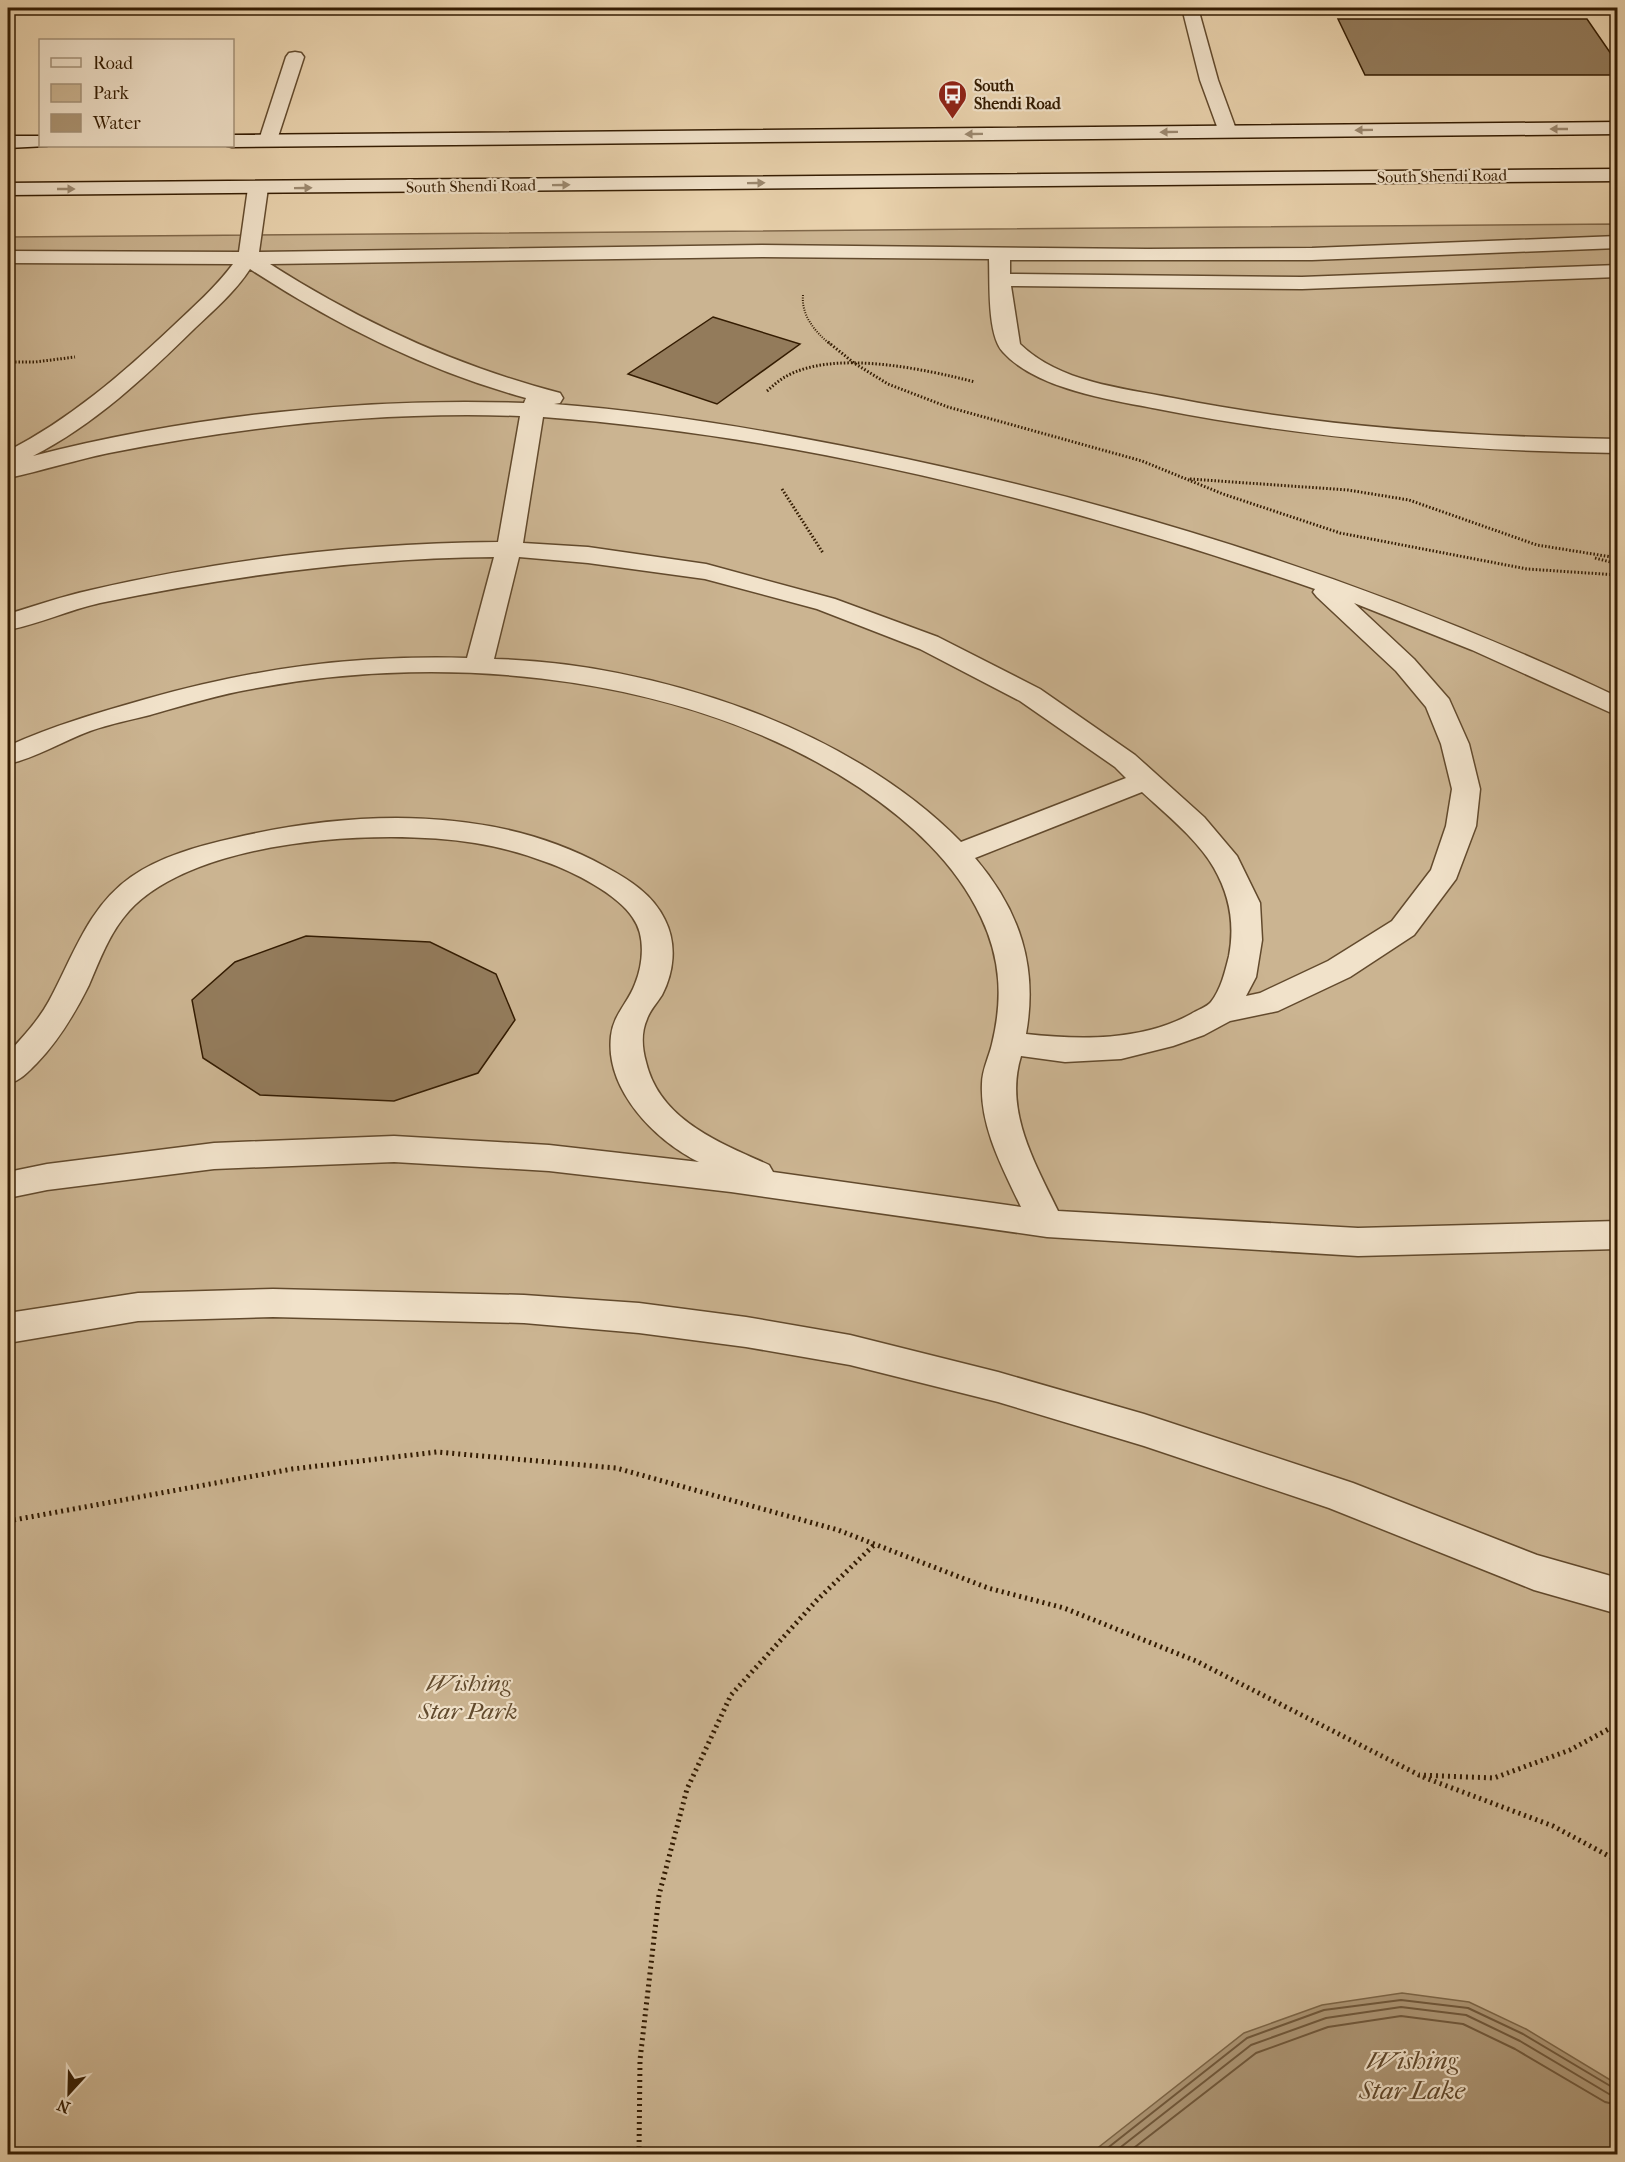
<svg xmlns="http://www.w3.org/2000/svg" width="1625" height="2162" viewBox="0 0 1625 2162" font-family="'IM FELL French Canon',serif">
  <style>
    .green { fill: #cbb491; stroke: #80684a; stroke-width: 1.5 }
    .water { fill: #ac9574; stroke: #7c6546; stroke-width: 1.5 }
    .lines { fill: none; stroke-linecap: round; stroke-linejoin: round }
    .shore { stroke: #70583b; stroke-width: 2 }
    .building { fill: #937b5b; stroke: #341c02; stroke-width: 1.5 }
    .lane-casing { stroke: #624a2d; stroke-width: 3 }
    .secondary-casing { stroke: #341c02; stroke-width: 3 }
    .path-far2 { stroke: #341c02; stroke-width: 2; stroke-dasharray: 1 1.5; stroke-linecap: butt }
    .path-far1 { stroke: #341c02; stroke-width: 3; stroke-dasharray: 1.5 2; stroke-linecap: butt }
    .path { stroke: #341c02; stroke-width: 5; stroke-dasharray: 2 4; stroke-linecap: butt }
    .lane { fill: #f1e2ca; fill-rule: evenodd }
    .secondary { fill: #f1e2ca; fill-rule: evenodd }
    .oneway { fill: #9c8970 }
    .labels { text-anchor: middle; dominant-baseline: central; stroke-width: 4.5; stroke-linejoin: round; paint-order: stroke }
    .far-poi-label { font-size: 16px; font-weight: bold; fill: #341c02; stroke: #f1e2ca; text-anchor: start }
    .far-street-label { font-size: 16px; fill: #341c02; stroke: #f1e2ca }
    .near-park-label { font-size: 24px; font-style: italic; fill: #614a2d; stroke: #f1e2ca }
    .near-water-label { font-size: 26px; font-style: italic; fill: #5e462a; stroke: #f1e2ca }
  </style>
  <rect width="100%" height="100%" fill="#ead3ae"/>
  <filter id="stains"><feTurbulence type="fractalNoise" baseFrequency=".00333" numOctaves="4"/><feColorMatrix values="0 0 0 0 .2 0 0 0 0 .09 0 0 0 0 .02 0 0 0 .5 -.17"/></filter>
  <radialGradient id="worn" r=".72"><stop offset=".6" stop-color="#630" stop-opacity="0"/><stop offset="1" stop-color="#630" stop-opacity=".3"/></radialGradient>
  <!-- green -->
  <polygon class="green" points="1617,224 1617,2154 8,2154 8,237"/>
  <!-- water -->
  <polygon class="water" points="1402,1993 1469,2002 1526,2029 1617,2084 1617,2154 1090,2154 1244,2033 1322,2005"/>
  <g class="lines">
    <!-- shore -->
    <g class="shore">
      <polyline points="1100,2154 1247,2038 1324,2010 1401,2000 1468,2008 1523,2034 1612,2087 1618,2088"/>
      <polyline points="1112,2154 1251,2045 1326,2018 1401,2007 1466,2015 1520,2041 1609,2094 1618,2096"/>
      <polyline points="1126,2154 1256,2053 1328,2027 1401,2016 1463,2024 1515,2049 1605,2102 1618,2105"/>
    </g>
  </g>
  <!-- building -->
  <g class="building">
    <polygon points="1338,19 1587,19 1618,64 1618,75 1365,75"/>
    <polygon points="713,317 800,344 717,404 628,374"/>
    <polygon points="306,936 430,942 496,974 515,1020 478,1073 394,1101 260,1095 203,1058 192,1000 235,962"/>
  </g>
  <g class="lines">
    <defs>
      <g id="lane">
        <polygon points="1182,8 1198,8 1218,80 1237,132 1235,136 1221,136 1219,132 1200,80"/>
        <polygon points="295,52 301,53 304,57 277,140 275,144 261,144 259,140 286,57 289,53"/>
        <path d="M258,182L265,184L268,188L259,252L762,245L1147,249L1312,248L1618,236V248L1312,260H1010V274L1302,277L1618,265V277L1302,289L1011,286L1020,344C1059,382 1121,388 1173,398C1319,427 1468,437 1618,439V453C1463,451 1310,439 1158,409C1111,400 1036,389 1003,352C987,335 990,283 989,259L762,257L270,264C361,322 456,366 560,393L563,398L560,403L554,404C659,412 764,430 868,451C1127,503 1379,584 1618,697V716L1472,650L1354,603L1414,659L1449,699L1469,744L1480,789L1476,826L1456,879L1414,935L1350,977L1278,1011L1230,1021L1204,1035L1173,1046L1121,1059L1065,1062L1021,1056C1004,1111 1035,1163 1058,1211L1358,1228L1618,1221V1249L1358,1256L1047,1237L731,1192L549,1171L394,1162L214,1169L47,1190L8,1198V1172L47,1164L214,1143L394,1136L549,1145L699,1162C655,1140 605,1090 611,1036C613,1015 628,1003 635,984C643,965 646,936 633,918C618,894 572,871 546,862C523,853 499,847 475,843C382,828 196,838 129,911C110,932 100,959 89,985C75,1013 59,1040 37,1063C27,1073 21,1080 8,1084V1053C23,1037 38,1021 49,1001C73,957 88,907 131,877C161,856 199,846 234,838C353,810 494,805 604,866C628,879 653,894 665,920C677,944 674,972 662,995C657,1003 650,1010 647,1019C641,1032 642,1048 646,1062C660,1121 721,1143 769,1165L773,1172L1021,1207C1003,1169 980,1127 982,1084C982,1070 989,1057 992,1044C1003,999 1001,959 981,917C955,862 910,822 860,788C691,676 454,651 257,688C220,694 185,705 150,715C130,720 110,724 90,731C63,741 36,758 8,764V746C55,725 97,713 146,699C256,668 353,655 467,658L494,557C362,558 230,576 100,603C69,610 39,624 8,630V614C35,606 63,596 91,590C224,559 362,543 498,542L520,416C383,411 244,426 109,453C75,460 41,471 8,478V464L10,463L8,462V451C70,419 121,375 172,327C193,307 216,287 233,264L8,263V251L239,252L248,188L251,184ZM250,269C336,325 427,371 526,398L524,403C365,397 187,416 33,456C94,425 145,377 194,329C214,310 235,292 250,269ZM543,417C802,436 1070,504 1315,589L1313,592L1317,597L1396,671L1426,707L1441,744L1452,789L1446,826L1431,870L1392,921L1328,961L1260,993L1246,996L1256,977L1262,940L1260,903L1237,856L1204,817L1135,755L1040,689L938,637L835,599L706,564L588,547L523,543ZM519,557L588,563L705,579L817,609L920,649L1020,701L1115,767L1126,778L961,842C849,727 652,663 494,659ZM1142,792C1166,814 1198,840 1214,868C1230,896 1235,924 1229,956C1225,972 1221,989 1211,1002C1207,1007 1197,1010 1191,1014C1142,1041 1081,1040 1026,1034C1038,966 1020,911 975,858Z"/>
        <polygon points="273,1289 524,1295 639,1303 746,1317 850,1335 998,1372 1144,1414 1353,1483 1537,1555 1618,1578 1618,1614 1534,1590 1329,1508 1144,1446 998,1402 850,1365 746,1347 639,1333 524,1323 273,1317 138,1321 8,1343 8,1313 138,1293"/>
      </g>
      <g id="secondary">
        <polygon points="1618,122 1618,134 232,147 227,146 232,146 232,135"/>
        <polygon points="8,136 40,136 40,146 47,146 8,148"/>
        <polygon points="1618,169 1618,181 8,195 8,183"/>
      </g>
    </defs>
    <!-- lane casing -->
    <use href="#lane" class="lane-casing"/>
    <!-- secondary casing -->
    <use href="#secondary" class="secondary-casing"/>
    <!-- path-far2 -->
    <path class="path-far2" d="M803,295C801,315 815,332 830,344"/>
    <!-- path-far1 -->
    <g class="path-far1">
      <polyline points="828,342 854,363 888,384 948,407 1142,461 1223,494 1340,533 1527,569 1618,575"/>
      <polyline points="8,362 35,362 75,357"/>
      <path d="M767,391C773,386 779,380 785,377C833,349 924,369 975,382"/>
      <polyline points="1190,479 1348,490 1409,500 1537,545 1618,558"/>
      <polyline points="782,489 823,553"/>
      <polyline points="1595,558 1618,564"/>
    </g>
    <!-- path -->
    <g class="path">
      <polyline points="8,1521 292,1469 437,1452 616,1468 838,1530 988,1588 1064,1608 1196,1661 1419,1775 1494,1778 1570,1750 1618,1724"/>
      <polyline points="1423,1777 1553,1826 1618,1861"/>
      <polyline points="639,2154 640,2060 659,1895 687,1789 731,1695 817,1600 875,1544"/>
    </g>
    <!-- lane -->
    <use href="#lane" class="lane"/>
    <!-- secondary -->
    <use href="#secondary" class="secondary"/>
  </g>
  <!-- one-way arrows -->
  <defs><path id="oneway-solid" d="M-6-.8H1V-3.2L6.5 0L1 3.2V.8H-6Z" transform="scale(1.5)"/></defs>
  <g class="oneway">
    <use href="#oneway-solid" transform="translate(1559 129) rotate(180)"/>
    <use href="#oneway-solid" transform="translate(1364 130) rotate(179)"/>
    <use href="#oneway-solid" transform="translate(1169 132) rotate(179)"/>
    <use href="#oneway-solid" transform="translate(974 134) rotate(179)"/>
    <use href="#oneway-solid" transform="translate(756 183) rotate(-1)"/>
    <use href="#oneway-solid" transform="translate(561 185) rotate(-1)"/>
    <use href="#oneway-solid" transform="translate(303 188) rotate(-1)"/>
    <use href="#oneway-solid" transform="translate(66 189)"/>
  </g>
  <!-- icons -->
  <defs>
    <symbol id="bus-pin" viewBox="-11 -11 22 30"><path d="M0 17L-7.5 6A9.5 9.5 0 1 1 7.5 6Z" fill="#8f2418" stroke="#f1e2ca"/><path d="M-5-6H5V4H4V6H2V4H-2V6H-4V4H-5ZM-3.5-4V0h7V-4ZM-3.5 1.2v1.5H-2V1.2ZM2 1.2v1.5H3.5V1.2Z" fill="#fff"/></symbol>
  </defs>
  <g fill-rule="evenodd">
    <use href="#bus-pin" x="936" y="78" width="33" height="45"/>
  </g>
  <g class="labels">
    <!-- far-poi labels -->
    <g class="far-poi-label">
      <text x="974" y="85">South<tspan x="974" dy="18">Shendi Road</tspan></text>
    </g>
    <!-- far-street labels -->
    <g class="far-street-label">
      <text transform="translate(1442 176) rotate(-1)">South Shendi Road</text>
      <text transform="translate(471 186) rotate(-1)">South Shendi Road</text>
    </g>
    <!-- near-park labels -->
    <g class="near-park-label">
      <text x="468" y="1683">Wishing<tspan x="468" dy="28">Star Park</tspan></text>
    </g>
    <!-- near-water labels -->
    <g class="near-water-label">
      <text x="1412" y="2060">Wishing<tspan x="1412" dy="30">Star Lake</tspan></text>
    </g>
  </g>
  <!-- margin -->
  <rect width="1625" height="2162" fill="none" stroke="#ead3ae" stroke-width="30"/>
  <rect x="9" y="9" width="1607" height="2144" fill="none" stroke="#341c02" stroke-width="3"/>
  <rect x="15" y="15" width="1595" height="2132" fill="none" stroke="#341c02" stroke-width="1.5"/>
  <!-- legend -->
  <rect x="39" y="39" width="195" height="108" fill="#f1e2ca" stroke="#a5937a" stroke-width="1.5"/>
  <rect x="51" y="58" width="30" height="9" fill="#f1e2ca" stroke="#a5937a" stroke-width="1.5"/>
  <text x="93" y="69" font-size="18" fill="#341c02">Road</text>
  <rect x="51" y="84" width="30" height="18" fill="#cbb491" stroke="#a5937a" stroke-width="1.5"/>
  <text x="93" y="99" font-size="18" fill="#341c02">Park</text>
  <rect x="51" y="114" width="30" height="18" fill="#ac9574" stroke="#a5937a" stroke-width="1.5"/>
  <text x="93" y="129" font-size="18" fill="#341c02">Water</text>
  <!-- north arrow -->
  <g transform="translate(69 2093) rotate(202)" stroke="#f1e2ca" stroke-width="4.5" paint-order="stroke">
  <path d="M0-4.5L10 22L0 15L-10 22Z" fill="#341c02"/>
  <text y="-9" font-size="16" font-weight="bold" text-anchor="middle" fill="#341c02">N</text>
  </g>
  <rect width="100%" height="100%" filter="url(#stains)"/>
  <rect width="100%" height="100%" fill="url(#worn)"/>
</svg>
